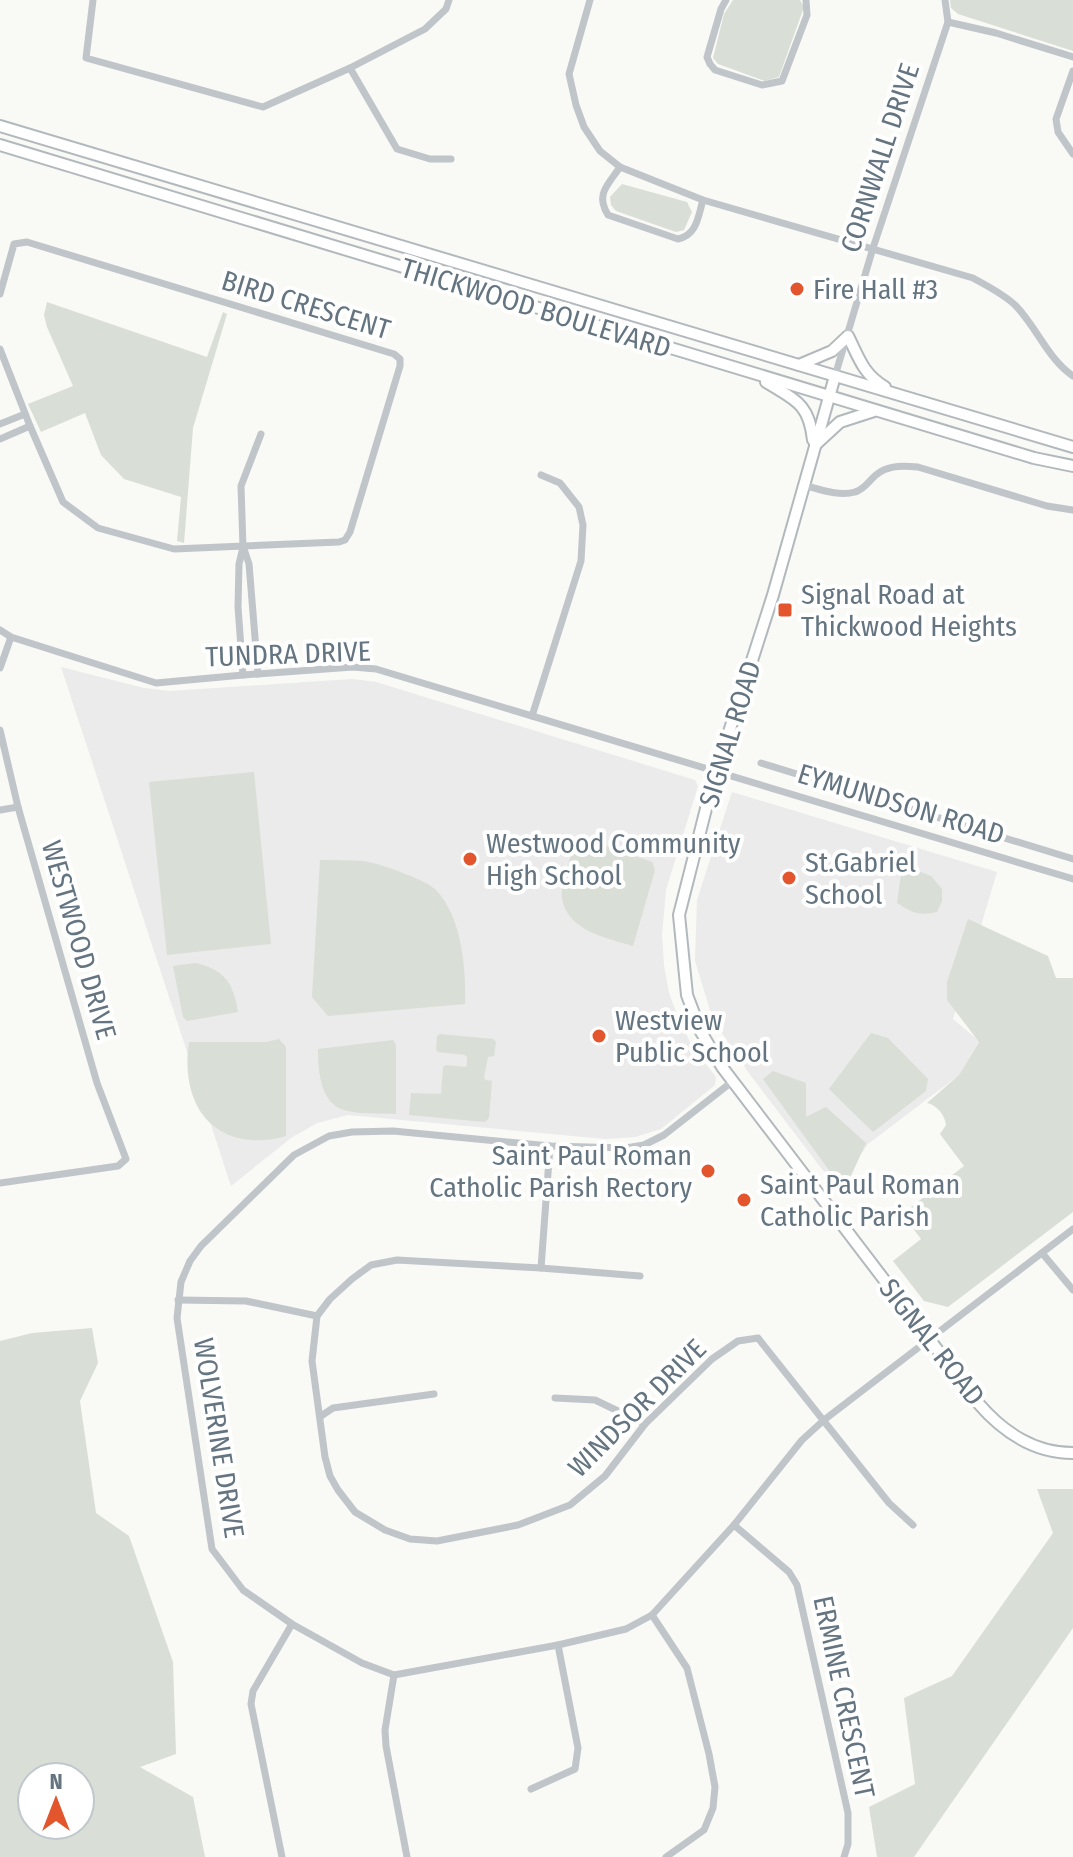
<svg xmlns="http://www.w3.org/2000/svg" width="1073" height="1857" viewBox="0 0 1073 1857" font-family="'Fira Sans Condensed',sans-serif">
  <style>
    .built { fill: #eaebea }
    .green { fill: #d9ded6; fill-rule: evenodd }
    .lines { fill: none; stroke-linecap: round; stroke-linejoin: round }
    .secondary-casing { stroke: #b2b9bd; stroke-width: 14 }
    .street { stroke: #c0c5c9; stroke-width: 7 }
    .secondary { stroke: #fff; stroke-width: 10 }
    .poi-dot { fill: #e3552c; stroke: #fff; stroke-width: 3 }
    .labels { text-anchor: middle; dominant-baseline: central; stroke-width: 8; stroke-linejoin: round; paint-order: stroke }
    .street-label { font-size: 28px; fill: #647581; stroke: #fff }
    .poi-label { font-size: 28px; fill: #647581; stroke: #fff; text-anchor: start }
  </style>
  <rect width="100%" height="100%" fill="#f9f9f6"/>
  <!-- built -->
  <g class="built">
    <polygon points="61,667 144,688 170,691 352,679 376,682 695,780 698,786 666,890 662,934 664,966 669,993 679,1020 693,1048 716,1077 715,1085 661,1129 635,1137 606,1139 348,1115 317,1123 291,1138 231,1186"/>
    <polygon points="732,792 997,872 953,1019 979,1041 959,1075 868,1144 837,1189 748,1072 713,1020 695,961 697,900"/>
  </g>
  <!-- green -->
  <g class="green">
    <polygon points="733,0 800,0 804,7 779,77 765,81 718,64 713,58 724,14"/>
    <polygon points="950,0 1073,0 1073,51 958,14 951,8"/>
    <polygon points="622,184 687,202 692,212 684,230 676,232 616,211 611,205 610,197"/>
    <polygon points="47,302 207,357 223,312 227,314 193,428 184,543 177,541 181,497 124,479 101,455 85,413 41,432 28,404 73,386 47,327 44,315"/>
    <polygon points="254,772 271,944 167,955 149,782"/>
    <path d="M578,836L652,862L655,870L633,946C607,938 567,931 562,898C560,883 573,850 578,836Z"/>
    <path d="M320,860C334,860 349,860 363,861C379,863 427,880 437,891C462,919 466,969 465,1004L328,1016L312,997Z"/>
    <path d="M910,868L931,876L942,889V901L937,912C918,916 913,913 897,903L901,874Z"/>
    <path d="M968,919L1048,956L1056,978H1073V1212L948,1307L924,1301L893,1261L921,1239L902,1214L964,1166L940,1134L946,1125C945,1115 937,1105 927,1103L959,1075L979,1042L947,1000V982Z"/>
    <path d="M196,963C225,970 233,983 238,1012L187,1021L183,1017L173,966Z"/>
    <polygon points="871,1033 888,1038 928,1079 926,1091 873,1132 829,1089"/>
    <polygon points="440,1034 493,1039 496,1042 494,1056 488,1057 484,1077 485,1080 492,1081 489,1118 485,1122 409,1115 411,1093 441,1094 443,1067 446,1065 465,1067 467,1065 467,1057 465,1055 438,1052 436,1050 437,1036"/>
    <path d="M279,1039L286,1047V1136C217,1155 179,1108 189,1042H266Z"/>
    <path d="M393,1040L396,1045V1114C380,1113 360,1115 344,1110C320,1103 318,1070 318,1049Z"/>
    <polygon points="773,1071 806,1083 806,1117 826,1107 866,1143 844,1191 763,1079"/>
    <path d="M92,1328L98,1363L80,1401L96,1513L129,1536L173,1662L176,1754L140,1767L193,1797L205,1857H0V1341L32,1333ZM80,1777V1825H32V1777Z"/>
    <polygon points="1037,1489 1073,1489 1073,1628 914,1857 877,1857 869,1807 915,1784 904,1698 952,1676 1053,1533"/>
  </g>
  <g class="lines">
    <defs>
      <g id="secondary">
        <polyline points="0,126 1073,447"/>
        <polyline points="0,145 1034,458 1073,466"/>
        <path d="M799,365L832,351L848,336C859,358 863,374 885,387"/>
        <path d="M835,376L773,595L712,785L679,915L687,995L701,1032L722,1067L978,1403C1003,1432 1033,1453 1073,1453"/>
        <path d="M766,382C795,400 809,403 813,440"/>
        <polyline points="815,445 840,422 874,411"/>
      </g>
    </defs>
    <!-- secondary casing -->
    <use href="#secondary" class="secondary-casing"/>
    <!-- street -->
    <g class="street">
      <polyline points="93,0 86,58 263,107 350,68 425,29 446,9 449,0"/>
      <path d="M590,0L569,74L576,105L584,127L600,151L620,167L703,200L973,278C987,286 1004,294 1016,306C1037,328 1048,359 1073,376"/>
      <polyline points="726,0 721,9 707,57 710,64 715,70 762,85 782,81 807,15 806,0"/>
      <polyline points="948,22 996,33 1073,57"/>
      <polyline points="350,68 397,149 430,159 451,159"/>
      <polyline points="1073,71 1056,119 1058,132 1073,154"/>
      <path d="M620,167C608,185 595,194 608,215L678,239C697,235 698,217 703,200"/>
      <polyline points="0,294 14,244 27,242 394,354 400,359 400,366 350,532 345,540 339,542 174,549 98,528 63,502 30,426 0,349"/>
      <polyline points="835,376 873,248 948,22 945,0"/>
      <polyline points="0,424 25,414"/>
      <polyline points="0,439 30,426"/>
      <path d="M803,485C819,489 839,497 855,492C866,489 870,478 880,472C891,465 905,466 918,467L1047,506L1073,510"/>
      <polyline points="244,549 249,564 258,674"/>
      <polyline points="0,630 11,637 156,683 243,675 353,667 376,669 1073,879"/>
      <polyline points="0,668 11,637"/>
      <polyline points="243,675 238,607 239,564 243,547 241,486 261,434"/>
      <polyline points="532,716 581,561 583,525 579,507 560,483 541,475"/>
      <polyline points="0,730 18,807 97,1083 126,1159 118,1166 0,1183"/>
      <polyline points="761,763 1073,859"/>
      <polyline points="0,810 18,807"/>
      <polyline points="733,1081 664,1135 644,1145 626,1148 550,1146 393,1131 352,1132 329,1136 294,1155 201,1246 190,1261 181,1282 177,1318 212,1549 243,1590 292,1624 362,1663 394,1675 558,1645 626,1629 652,1615 734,1525 802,1440 824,1420 1073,1229"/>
      <polyline points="1042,1253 1073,1290"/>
      <polyline points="541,1268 550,1146"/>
      <polyline points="640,1276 541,1268 397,1260 371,1265 352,1279 330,1299 317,1316 312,1361 325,1457 330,1476 338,1490 355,1512 385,1530 410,1539 437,1541 518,1525 570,1505 605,1476 645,1424 712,1359 738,1341 758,1338 889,1503 913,1525"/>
      <polyline points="178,1300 246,1301 317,1316"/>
      <polyline points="555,1398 595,1400 645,1424"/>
      <polyline points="321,1416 333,1408 434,1394"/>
      <polyline points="734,1525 789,1572 797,1585 848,1813 848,1844 844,1857"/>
      <polyline points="652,1615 687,1668 709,1754 715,1787 713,1808 704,1830 666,1857"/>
      <polyline points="394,1675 385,1730 386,1746 407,1857"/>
      <polyline points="531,1789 575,1769 578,1748 558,1645"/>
      <polyline points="282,1857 251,1704 253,1691 292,1624"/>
    </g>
    <!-- secondary -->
    <use href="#secondary" class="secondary"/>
  </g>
  <!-- markers -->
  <g class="poi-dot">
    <circle cx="797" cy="289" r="8"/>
    <rect x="777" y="602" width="16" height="16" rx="4"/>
    <circle cx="470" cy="859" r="8"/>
    <circle cx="789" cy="878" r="8"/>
    <circle cx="599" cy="1036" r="8"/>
    <circle cx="708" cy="1171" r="8"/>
    <circle cx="744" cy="1200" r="8"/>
  </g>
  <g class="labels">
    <!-- street labels -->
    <g class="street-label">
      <text transform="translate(880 158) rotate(-72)">CORNWALL DRIVE</text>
      <text transform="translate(306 305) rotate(17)">BIRD CRESCENT</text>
      <text transform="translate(536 308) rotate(17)">THICKWOOD BOULEVARD</text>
      <text transform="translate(288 654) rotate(-2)">TUNDRA DRIVE</text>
      <text transform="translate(730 734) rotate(-73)">SIGNAL ROAD</text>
      <text transform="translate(901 804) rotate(17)">EYMUNDSON ROAD</text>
      <text transform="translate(79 940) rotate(74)">WESTWOOD DRIVE</text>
      <text transform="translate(932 1342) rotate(52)">SIGNAL ROAD</text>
      <text transform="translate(637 1408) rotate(-45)">WINDSOR DRIVE</text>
      <text transform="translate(219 1438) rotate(81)">WOLVERINE DRIVE</text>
      <text transform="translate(844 1697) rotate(78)">ERMINE CRESCENT</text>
    </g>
    <!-- poi labels -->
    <g class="poi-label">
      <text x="813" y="289">Fire Hall #3</text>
      <text x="801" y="594">Signal Road at<tspan x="801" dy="32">Thickwood Heights</tspan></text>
      <text x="486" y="843">Westwood Community<tspan x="486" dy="32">High School</tspan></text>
      <text x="805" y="862">St.Gabriel<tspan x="805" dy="32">School</tspan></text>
      <text x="615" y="1020">Westview<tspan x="615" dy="32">Public School</tspan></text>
      <text x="692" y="1155" text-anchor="end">Saint Paul Roman<tspan x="692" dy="32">Catholic Parish Rectory</tspan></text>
      <text x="760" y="1184">Saint Paul Roman<tspan x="760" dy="32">Catholic Parish</tspan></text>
    </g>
  </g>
  <!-- north arrow -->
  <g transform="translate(56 1801)"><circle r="38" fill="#ffffff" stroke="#c1c8cd" stroke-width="2"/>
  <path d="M0-6L14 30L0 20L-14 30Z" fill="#e3552c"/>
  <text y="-12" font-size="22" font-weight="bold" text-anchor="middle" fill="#647581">N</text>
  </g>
</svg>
